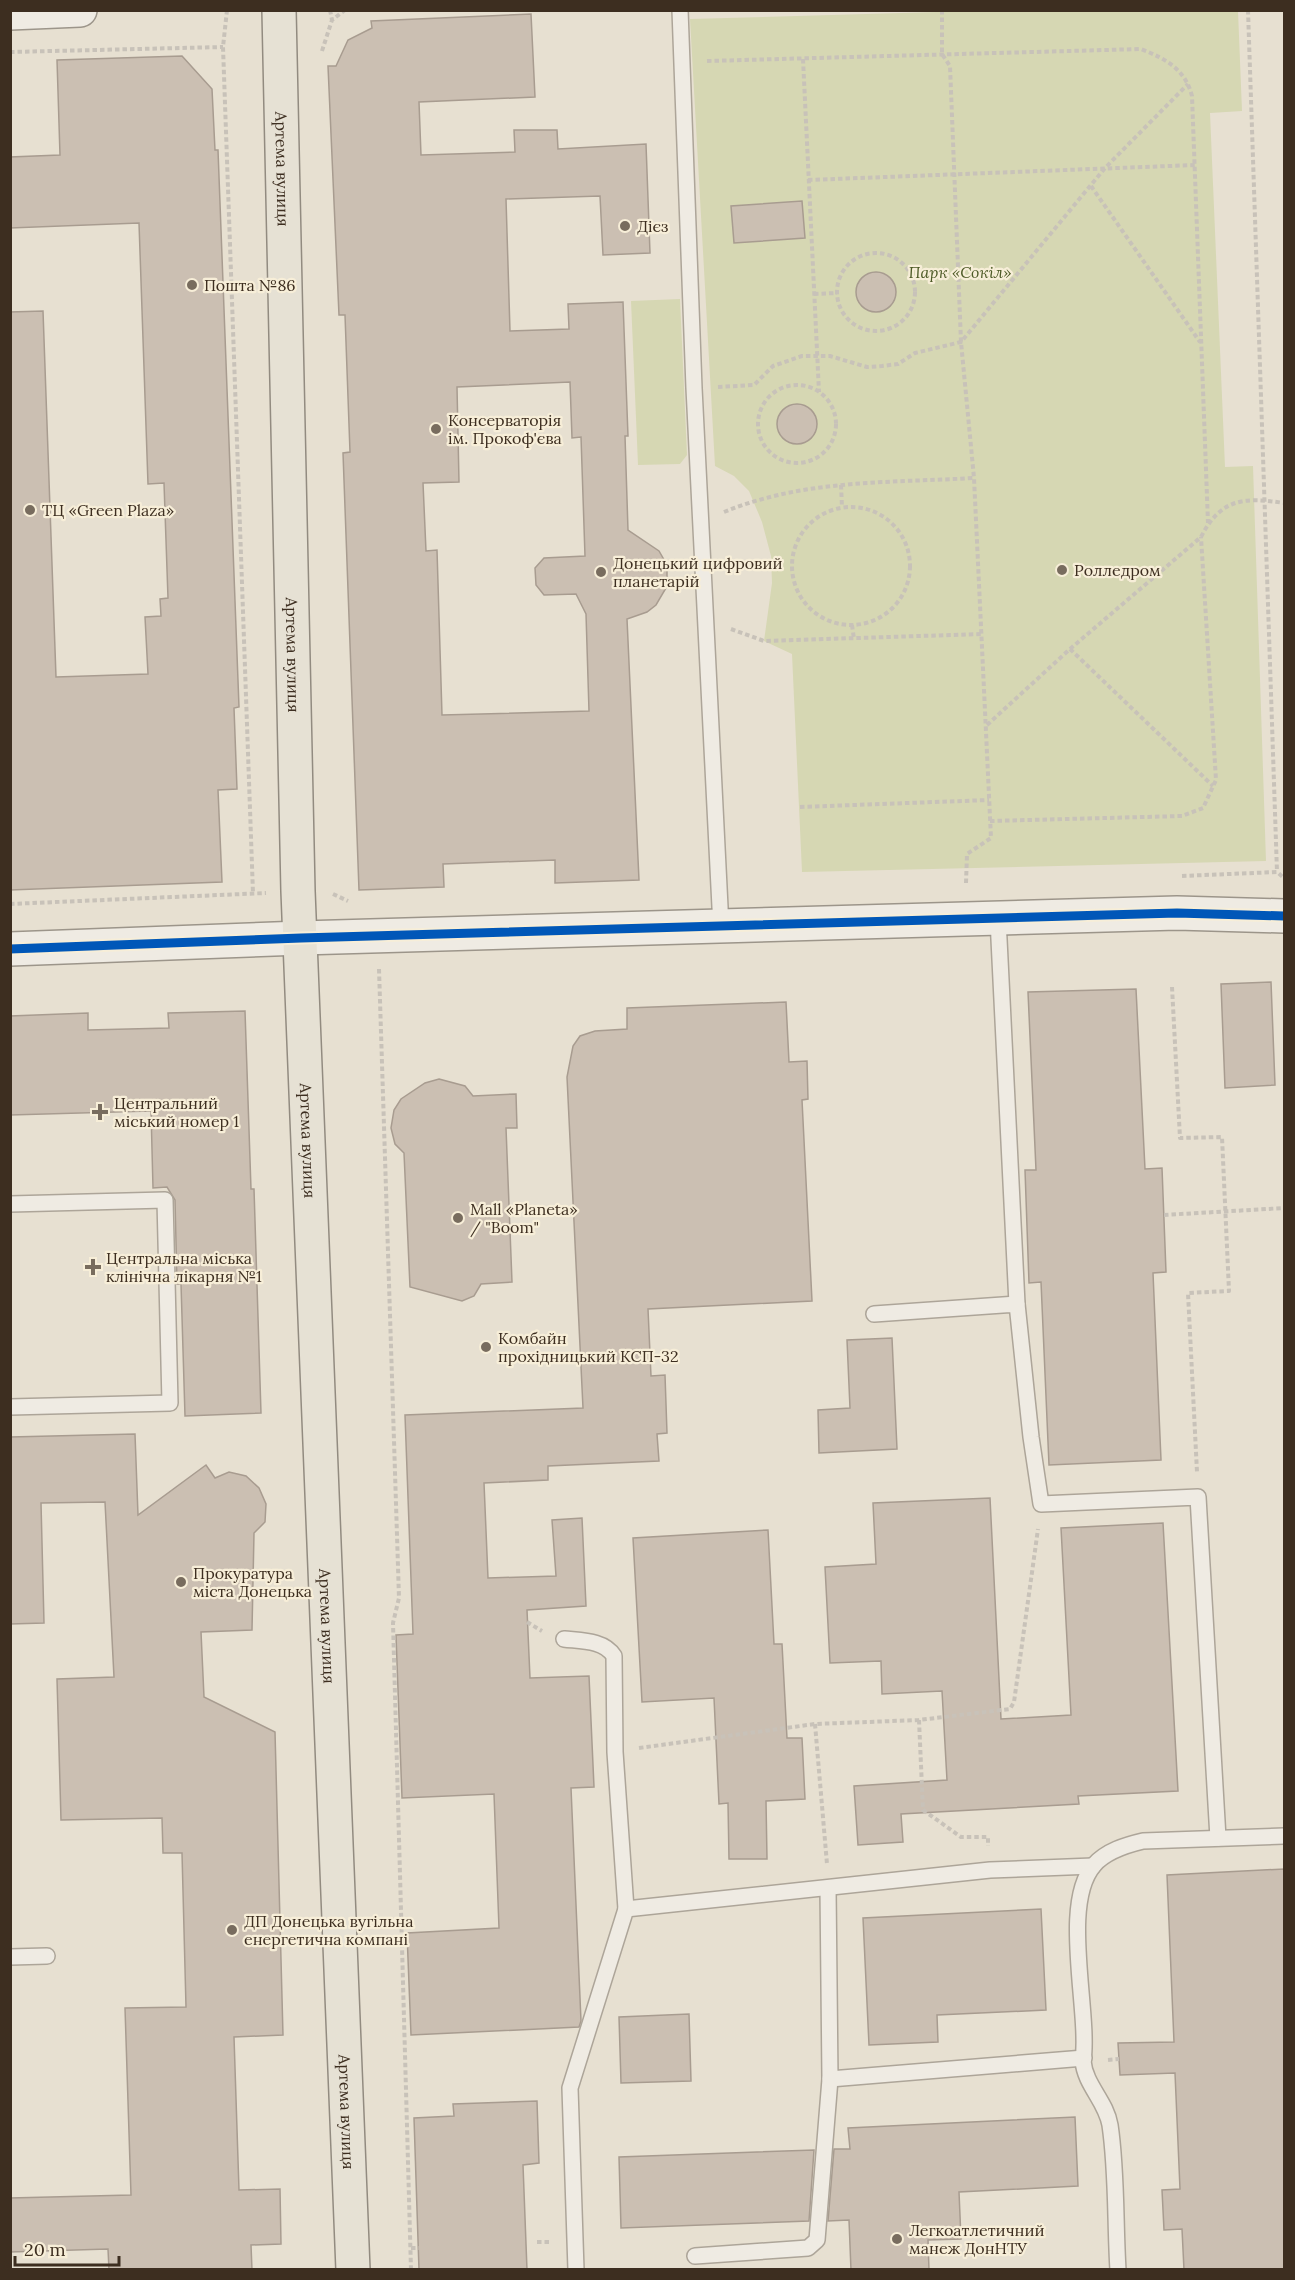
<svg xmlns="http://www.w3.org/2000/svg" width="1295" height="2280" viewBox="0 0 1295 2280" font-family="Lora,serif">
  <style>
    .green { fill: #d6d7b3 }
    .building { fill: #cbbfb2; stroke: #a89c90; stroke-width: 1.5; fill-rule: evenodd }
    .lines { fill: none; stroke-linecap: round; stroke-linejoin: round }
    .lane-casing { stroke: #ada599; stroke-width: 18 }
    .secondary-casing { stroke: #9c958a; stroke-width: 36 }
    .primary-casing { stroke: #928b80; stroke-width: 36 }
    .path { stroke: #c8c2b9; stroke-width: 4; stroke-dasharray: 4.5 3; stroke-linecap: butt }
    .lane { stroke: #efebe3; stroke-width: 15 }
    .secondary { stroke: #efebe3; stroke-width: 33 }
    .primary { stroke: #e6e1d4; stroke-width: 33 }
    .cycleway-casing { stroke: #f7eed8; stroke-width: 13 }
    .cycleway { stroke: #0057b8; stroke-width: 9 }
    .poi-dot { fill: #786c5e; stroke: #f7eed8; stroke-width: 2 }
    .labels { text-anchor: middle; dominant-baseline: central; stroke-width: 4.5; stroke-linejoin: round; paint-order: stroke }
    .street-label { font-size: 16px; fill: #3d2e20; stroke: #f7eed8 }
    .poi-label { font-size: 16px; fill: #3d2e20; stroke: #f7eed8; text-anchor: start }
    .park-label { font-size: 16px; font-style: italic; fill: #4d5a26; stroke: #f7eed8 }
  </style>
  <rect width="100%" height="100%" fill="#e7e0d1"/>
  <!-- green -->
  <g class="green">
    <polygon points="1005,10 1238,11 1242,111 1210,113 1225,467 1253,466 1266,861 802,872 792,654 764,641 772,583 771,556 762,522 749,491 734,476 715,466 690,19"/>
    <polygon points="680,299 687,455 680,464 638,465 631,301"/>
  </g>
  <!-- building -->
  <g class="building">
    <path d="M531,14L535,97L419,102L421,155L515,152L514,130H557L558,149L646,144L650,253L603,255L600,196L506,199L510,331L569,329L568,304L623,302L628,436H625L628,530L659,551L667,565V576L666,588L656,605L647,612L627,619L639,880L555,883V860L443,864L444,887L359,890L343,453L350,452L345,315H339L328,66H336L348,40L372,28L371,21ZM570,382L572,438L581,437L585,556L544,558L535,568L536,585L544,595L576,594L586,614L589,711L442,715L437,550L426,551L423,483L459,482L457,387Z"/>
    <polygon points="182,56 212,89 215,150 218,150 239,707 234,708 237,789 218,790 222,882 10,890 10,312 43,311 56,677 148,674 145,617 161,616 160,599 168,598 164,483 148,484 139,223 10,228 10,157 60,155 57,60"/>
    <polygon points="802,201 805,238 734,243 731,206"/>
    <circle cx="876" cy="292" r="20"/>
    <circle cx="797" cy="424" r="20"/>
    <polygon points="1271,982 1275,1085 1225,1088 1221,984"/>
    <polygon points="1136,989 1145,1169 1162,1168 1166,1272 1153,1273 1161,1460 1049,1465 1041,1282 1029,1283 1025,1170 1036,1170 1028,992"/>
    <polygon points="786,1002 789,1062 807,1061 808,1099 802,1100 812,1301 648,1309 651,1376 665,1375 667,1433 657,1434 659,1461 548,1466 548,1480 484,1483 488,1578 556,1576 552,1520 582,1518 586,1606 527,1610 530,1678 589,1676 594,1787 571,1788 581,2021 579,2027 411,2035 407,1933 499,1928 494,1794 402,1798 396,1635 413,1634 405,1415 583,1408 567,1077 573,1046 580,1036 595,1031 627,1029 627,1008"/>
    <polygon points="245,1011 251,1189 254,1189 261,1413 185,1416 181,1284 177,1284 175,1200 167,1187 153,1188 151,1111 10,1115 10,1016 88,1013 88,1030 169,1028 168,1013"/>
    <polygon points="439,1079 465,1086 473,1096 516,1094 517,1128 506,1128 512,1282 481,1284 474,1296 462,1301 410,1287 404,1153 395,1144 391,1128 394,1110 401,1099 425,1083"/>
    <polygon points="892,1338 897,1449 819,1453 818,1410 850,1408 847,1340"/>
    <polygon points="135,1434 138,1515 206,1465 215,1478 229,1472 246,1476 259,1488 266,1504 265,1522 254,1533 252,1630 201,1632 204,1697 275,1732 283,2035 234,2037 239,2190 280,2189 281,2244 251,2245 252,2270 109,2270 108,2249 10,2252 10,2198 131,2195 125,2008 186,2007 182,1853 163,1853 162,1818 61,1820 57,1679 114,1677 105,1502 41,1503 44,1623 10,1624 10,1437"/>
    <polygon points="990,1498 1001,1719 1071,1715 1061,1528 1163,1523 1178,1791 1078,1796 1079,1804 901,1814 903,1842 858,1845 854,1786 947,1780 942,1691 882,1694 881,1661 830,1663 825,1567 876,1564 873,1503"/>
    <polygon points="768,1530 774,1644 782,1644 787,1738 802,1738 805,1799 766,1801 767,1859 729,1859 728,1803 719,1804 714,1698 642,1702 633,1538"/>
    <polygon points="1284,1869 1284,2270 1184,2270 1182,2229 1164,2230 1162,2190 1180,2189 1175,2073 1120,2075 1118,2043 1174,2042 1167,1875"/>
    <polygon points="1041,1909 1046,2010 937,2015 938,2042 869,2045 863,1918"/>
    <polygon points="689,2014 691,2081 621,2083 619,2017"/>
    <polygon points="537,2101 539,2163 523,2165 527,2270 419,2270 414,2118 454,2116 453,2104"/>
    <polygon points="1075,2117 1078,2186 959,2192 961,2239 928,2240 929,2270 851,2270 849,2220 828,2221 834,2149 850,2149 848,2128"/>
    <polygon points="814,2150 809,2221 621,2228 619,2157"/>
  </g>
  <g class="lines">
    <defs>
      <g id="lane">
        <polyline points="680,10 694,388 721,927"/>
        <polyline points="998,919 1017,1304"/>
        <polyline points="10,1204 165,1200 170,1403 10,1407"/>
        <polyline points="874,1314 1017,1304 1031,1437 1041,1504 1198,1497 1218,1838"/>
        <path d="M564,1639C581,1641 604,1640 614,1656L615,1752L626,1909"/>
        <polyline points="828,1888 830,2079 1084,2058"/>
        <polyline points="10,1957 47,1956"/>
        <polyline points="695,2256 808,2248 817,2240 830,2079"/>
        <polyline points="576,2270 570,2088 626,1909 990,1870 1093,1866"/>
        <path d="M1118,2270C1115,2222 1117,2172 1110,2125C1106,2101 1085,2085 1083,2061C1090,2011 1060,1904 1094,1865C1106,1851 1126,1845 1143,1841L1284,1836"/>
      </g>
      <g id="secondary">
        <polyline points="10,13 80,10"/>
        <polyline points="10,949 301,938 1177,913 1284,916"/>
      </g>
      <g id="primary">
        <path id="s1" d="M279,10L298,891L353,2270"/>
      </g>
    </defs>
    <!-- lane casing -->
    <use href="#lane" class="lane-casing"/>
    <!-- secondary casing -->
    <use href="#secondary" class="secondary-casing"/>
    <!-- primary casing -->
    <use href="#primary" class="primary-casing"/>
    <!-- path -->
    <g class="path">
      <polyline points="227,10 223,47 253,894"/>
      <polyline points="330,10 332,20"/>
      <polyline points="942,10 942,54 950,66 961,342 974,478 991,838 967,854 966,883"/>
      <polyline points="1248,10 1277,872"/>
      <polyline points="322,51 332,20 345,10"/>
      <polyline points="10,52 223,47"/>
      <polyline points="803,59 819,392"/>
      <path d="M707,61L1141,49C1166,59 1185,69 1192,96L1208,523"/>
      <polyline points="808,180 1195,165"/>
      <polyline points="1091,186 1200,342"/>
      <circle cx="876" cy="292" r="39"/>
      <polyline points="814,294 837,293"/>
      <circle cx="797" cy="424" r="39"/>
      <polyline points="718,387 754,385 773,366 802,356 830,356 867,367 882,366 898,364 915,353 961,342 1105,168 1188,84"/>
      <polyline points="841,485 842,507"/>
      <circle cx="851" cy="566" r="59"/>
      <path d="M724,512C805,479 888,483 974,478"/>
      <polyline points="852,625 854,639"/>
      <polyline points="731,629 764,641 982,634"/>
      <polyline points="1070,649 1213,786"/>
      <path d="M987,725L1070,649L1201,537C1221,498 1244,497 1284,503"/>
      <polyline points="800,807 989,800"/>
      <polyline points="990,821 1182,816 1203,808 1216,780 1201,537"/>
      <polyline points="1182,876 1277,872 1284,878"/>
      <polyline points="333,894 348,901"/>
      <polyline points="10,904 266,893"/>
      <polyline points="379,969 399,1598 393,1623 411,2270"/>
      <polyline points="1172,987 1180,1138 1222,1137 1229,1291 1188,1293 1197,1472"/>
      <polyline points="1164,1215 1284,1208"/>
      <polyline points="527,1622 542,1631"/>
      <polyline points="919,1720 923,1810 961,1837 988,1837 988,1846"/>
      <polyline points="815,1724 827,1864"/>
      <polyline points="639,1748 815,1724 919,1720 1010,1709 1014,1702 1038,1529"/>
      <polyline points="1108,2060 1119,2059"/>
      <polyline points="537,2242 551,2242"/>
      <polyline points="411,2248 419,2248"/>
    </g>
    <!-- lane -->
    <use href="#lane" class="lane"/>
    <!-- secondary -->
    <use href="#secondary" class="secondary"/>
    <!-- primary -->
    <use href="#primary" class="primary"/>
    <defs>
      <polyline id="cycleway" points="10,949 301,938 1177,913 1284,916"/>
    </defs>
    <!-- cycleway casing -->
    <use href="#cycleway" class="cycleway-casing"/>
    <!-- cycleway -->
    <use href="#cycleway" class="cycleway"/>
  </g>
  <!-- markers -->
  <g class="poi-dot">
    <circle cx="625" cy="226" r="6"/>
    <circle cx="192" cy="285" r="6"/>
    <circle cx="436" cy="429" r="6"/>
    <circle cx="30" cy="510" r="6"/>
    <circle cx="1062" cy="570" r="6"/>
    <circle cx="601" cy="572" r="6"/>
    <path d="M97 1103h6v6h6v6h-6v6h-6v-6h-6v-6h6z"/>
    <circle cx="458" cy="1218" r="6"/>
    <path d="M90 1258h6v6h6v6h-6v6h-6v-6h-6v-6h6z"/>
    <circle cx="486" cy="1347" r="6"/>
    <circle cx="181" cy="1582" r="6"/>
    <circle cx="232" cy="1930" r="6"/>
    <circle cx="897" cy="2239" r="6"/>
  </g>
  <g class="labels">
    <!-- street labels -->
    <g class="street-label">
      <text stroke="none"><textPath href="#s1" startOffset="159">Артема вулиця</textPath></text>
      <text stroke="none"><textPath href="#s1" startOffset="645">Артема вулиця</textPath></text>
      <text stroke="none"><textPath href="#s1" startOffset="1131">Артема вулиця</textPath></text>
      <text stroke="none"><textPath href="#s1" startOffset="1617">Артема вулиця</textPath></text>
      <text stroke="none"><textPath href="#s1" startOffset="2103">Артема вулиця</textPath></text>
    </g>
    <!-- poi labels -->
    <g class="poi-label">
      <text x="637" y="226">Дієз</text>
      <text x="204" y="285">Пошта №86</text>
      <text x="448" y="420">Консерваторія<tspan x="448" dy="18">ім. Прокоф'єва</tspan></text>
      <text x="42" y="510">ТЦ «Green Plaza»</text>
      <text x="613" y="563">Донецький цифровий<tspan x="613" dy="18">планетарій</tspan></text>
      <text x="1074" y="570">Ролледром</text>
      <text x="114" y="1103">Центральний<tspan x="114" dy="18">міський номер 1</tspan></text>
      <text x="470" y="1209">Mall «Planeta»<tspan x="470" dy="18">/ "Boom"</tspan></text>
      <text x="106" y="1258">Центральна міська<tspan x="106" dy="18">клінічна лікарня №1</tspan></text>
      <text x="498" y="1338">Комбайн<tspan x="498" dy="18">прохідницький КСП-32</tspan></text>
      <text x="193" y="1573">Прокуратура<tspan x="193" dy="18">міста Донецька</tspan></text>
      <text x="244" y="1921">ДП Донецька вугільна<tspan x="244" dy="18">енергетична компані</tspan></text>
      <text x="909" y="2230">Легкоатлетичний<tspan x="909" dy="18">манеж ДонНТУ</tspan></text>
    </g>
    <!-- park labels -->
    <g class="park-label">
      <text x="960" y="272">Парк «Сокіл»</text>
    </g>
  </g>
  <!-- border -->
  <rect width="1295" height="2280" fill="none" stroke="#3d2e20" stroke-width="24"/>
  <!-- scale -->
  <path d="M15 2256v9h104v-9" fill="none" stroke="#3d2e20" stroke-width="3"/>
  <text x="24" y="2256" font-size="18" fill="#3d2e20" stroke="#f7eed8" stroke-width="4.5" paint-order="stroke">20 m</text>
</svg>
